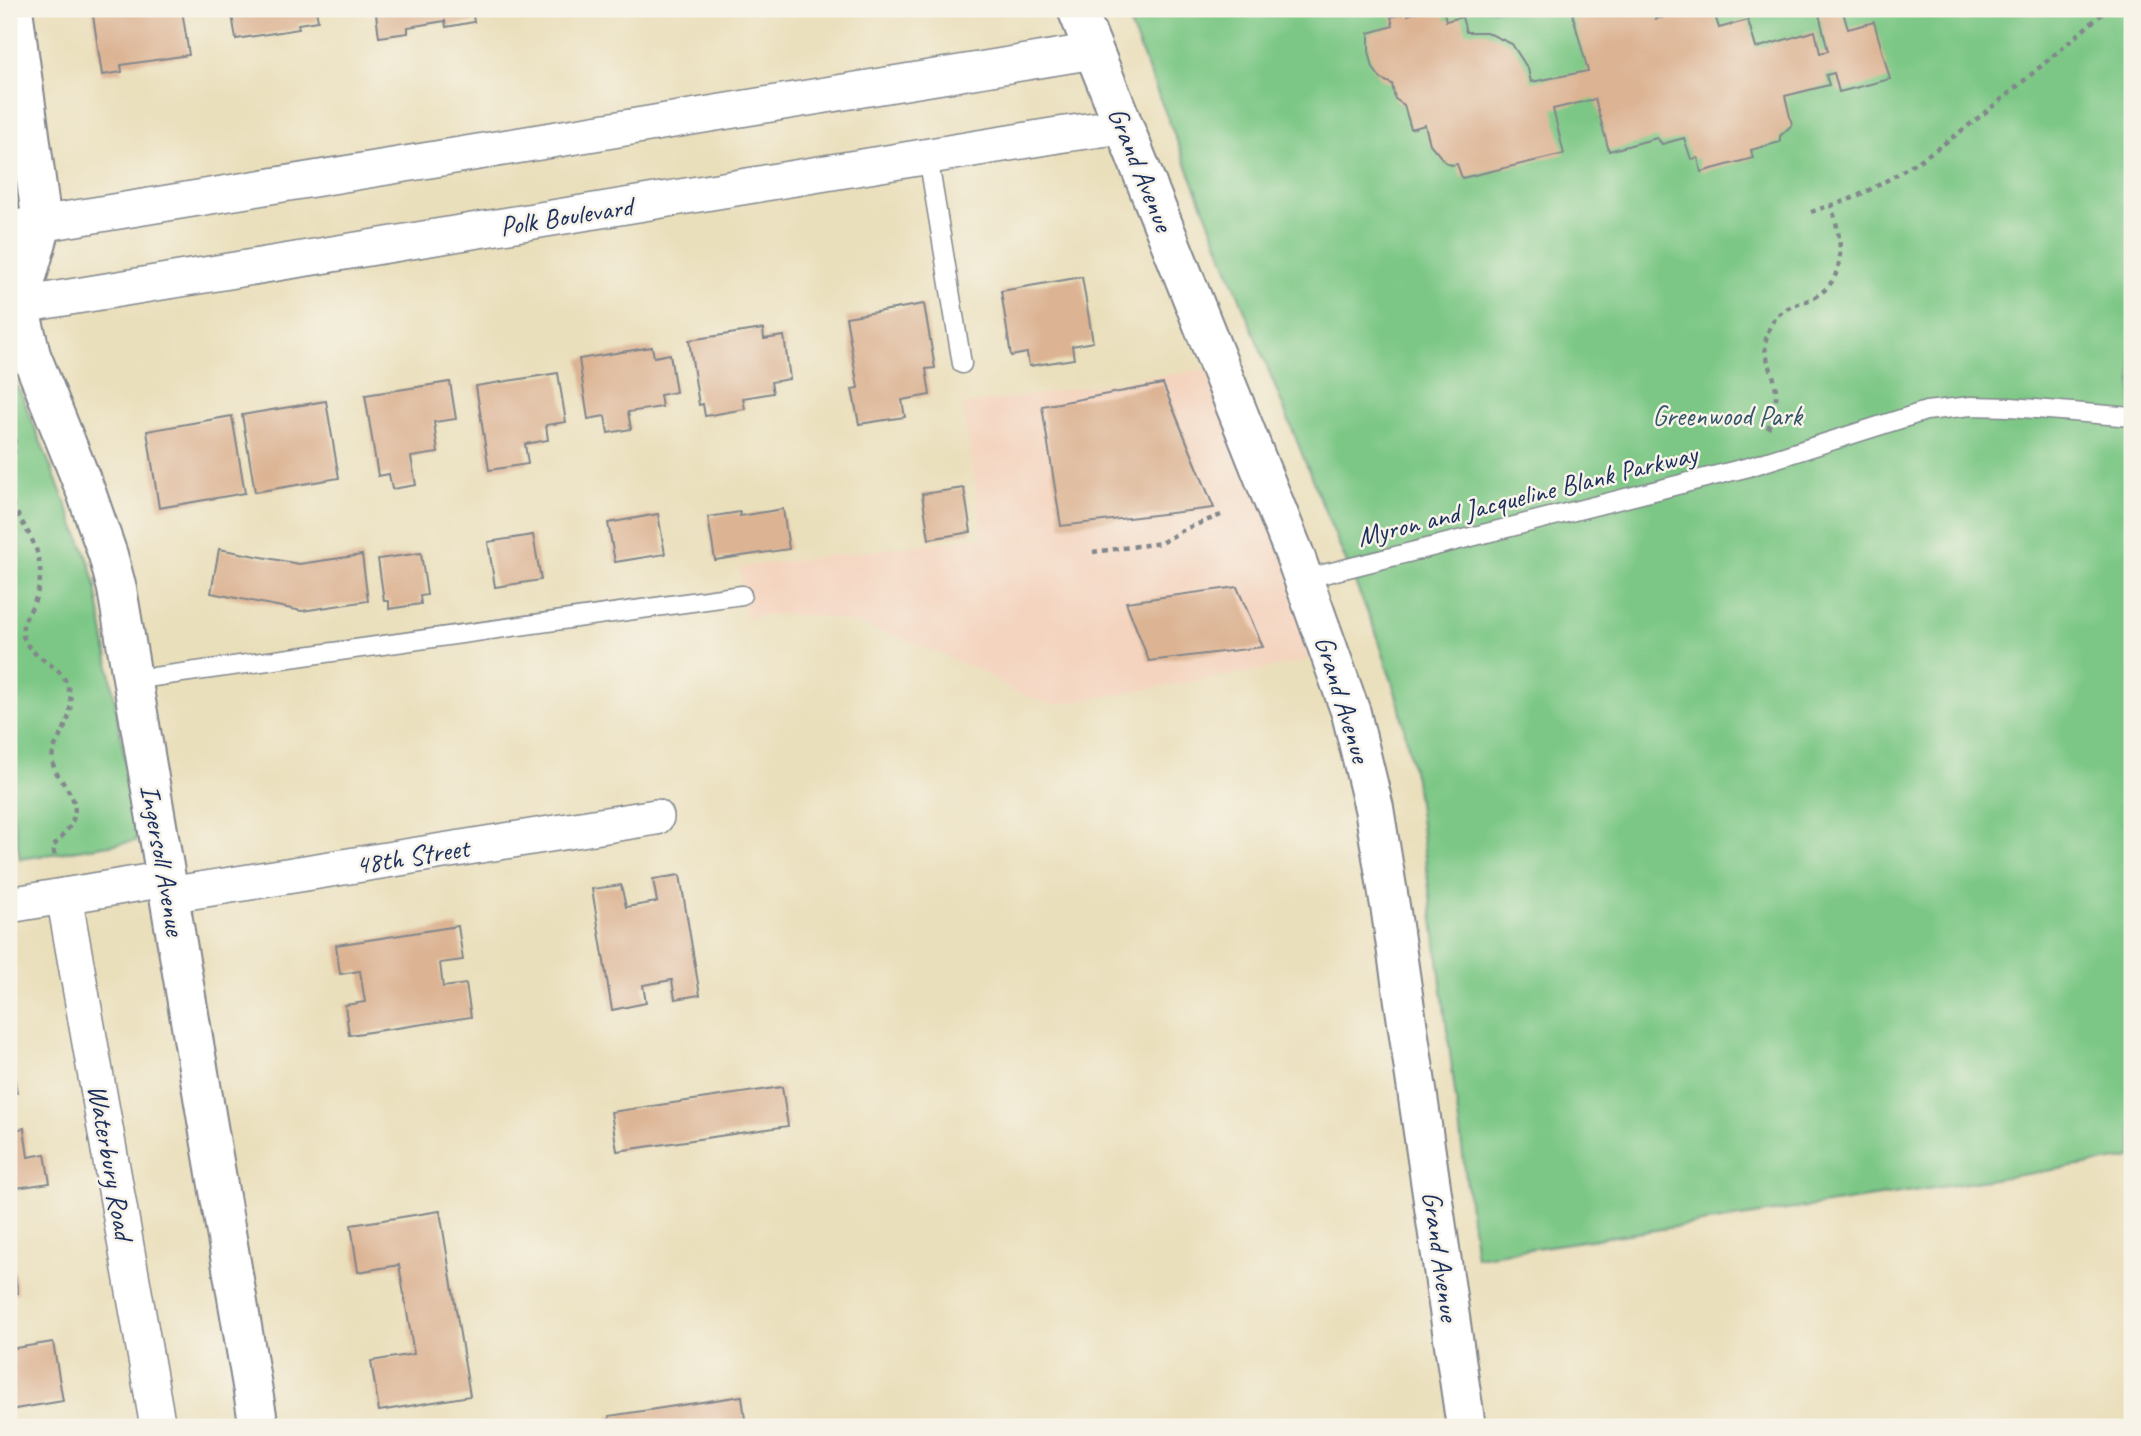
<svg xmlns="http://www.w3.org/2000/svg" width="2141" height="1436" viewBox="0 0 2141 1436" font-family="Caveat,sans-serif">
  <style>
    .built { fill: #f4d4bf }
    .green { fill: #7bc785; stroke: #4b7b72; stroke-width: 2 }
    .building { fill: #dcb393 }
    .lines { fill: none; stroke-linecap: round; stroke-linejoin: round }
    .lane-casing { stroke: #82878c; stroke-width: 21 }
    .street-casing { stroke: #82878c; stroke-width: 38 }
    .secondary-casing { stroke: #82878c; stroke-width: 42 }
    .path { stroke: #82878c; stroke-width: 4.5; stroke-dasharray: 5 5; stroke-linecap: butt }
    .lane { stroke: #fff; stroke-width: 18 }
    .street { stroke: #fff; stroke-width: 35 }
    .secondary { stroke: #fff; stroke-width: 38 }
    .labels { text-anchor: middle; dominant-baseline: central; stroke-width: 5; stroke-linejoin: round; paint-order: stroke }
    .street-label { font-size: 28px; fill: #1b2f5e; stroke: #f7f3e8 }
    .park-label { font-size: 28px; fill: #335568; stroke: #f7f3e8 }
  </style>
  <rect width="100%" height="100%" fill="#f7f3e8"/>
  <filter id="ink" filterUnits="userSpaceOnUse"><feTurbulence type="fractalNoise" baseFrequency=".0143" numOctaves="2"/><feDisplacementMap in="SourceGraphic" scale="14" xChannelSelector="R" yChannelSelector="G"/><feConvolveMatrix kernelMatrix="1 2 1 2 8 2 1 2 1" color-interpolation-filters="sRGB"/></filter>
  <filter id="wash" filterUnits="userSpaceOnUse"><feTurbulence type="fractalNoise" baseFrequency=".00686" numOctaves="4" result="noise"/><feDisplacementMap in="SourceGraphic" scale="28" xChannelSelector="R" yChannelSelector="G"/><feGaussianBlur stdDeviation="1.57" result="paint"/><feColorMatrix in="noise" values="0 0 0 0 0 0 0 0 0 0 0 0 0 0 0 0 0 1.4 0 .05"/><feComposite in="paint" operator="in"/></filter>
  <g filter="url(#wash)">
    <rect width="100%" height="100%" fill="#eadfbb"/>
    <!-- built -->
    <polygon class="built" points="1220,367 1331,655 1261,670 1055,705 1011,691 981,671 909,641 858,624 820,616 781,614 746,617 739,567 983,537 963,405"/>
    <!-- green -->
    <g class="green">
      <polygon points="1124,9 2132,9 2132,1158 1476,1257 1415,779 1399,704 1377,635 1327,516"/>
      <polygon points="9,373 22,396 89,561 95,582 137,832 136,841 20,859 9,790"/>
    </g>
    <g id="blocks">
      <!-- building -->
      <g class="building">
        <polygon points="92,9 173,9 174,12 182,10 189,55 121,65 122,72 102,75"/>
        <polygon points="231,9 316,9 318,21 298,24 299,29 236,39"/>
        <polygon points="380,9 472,9 474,22 446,27 445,21 408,27 408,33 379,37 376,14 381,13"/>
        <polygon points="1427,9 1443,9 1446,21 1462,17 1466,32 1486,32 1512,44 1528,69 1531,82 1588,71 1571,9 1653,9 1656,19 1679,13 1679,9 1713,9 1719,28 1748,20 1756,48 1815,31 1820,53 1828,51 1818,10 1807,13 1806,9 1842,9 1848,29 1874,22 1890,79 1839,92 1834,73 1826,75 1829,85 1785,96 1792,125 1780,136 1780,142 1751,150 1753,158 1701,172 1698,158 1691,159 1684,138 1662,144 1657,138 1609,151 1595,99 1553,109 1564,154 1462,178 1457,164 1451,165 1445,162 1430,144 1425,125 1411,129 1404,105 1395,99 1392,84 1381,79 1373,68 1369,51 1369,33 1393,26 1391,17 1407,13 1408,15"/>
        <polygon points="1082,277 1093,342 1072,346 1074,359 1029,366 1027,353 1011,356 1001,291"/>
        <polygon points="924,304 935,368 926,369 930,395 902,400 905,417 859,424 852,389 858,388 846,317"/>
        <polygon points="763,329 764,339 784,336 790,379 771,382 773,393 743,398 745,409 705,416 703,404 699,405 689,340"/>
        <polygon points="652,347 654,357 670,354 676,392 660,395 662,407 628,412 631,429 608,433 605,416 588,419 579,359"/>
        <polygon points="558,373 566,422 546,425 548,440 525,444 528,464 489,470 476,386"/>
        <polygon points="450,382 456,419 434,422 438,453 411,457 416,485 392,489 389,474 378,476 365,395"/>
        <polygon points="1163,384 1214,508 1061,526 1042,406"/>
        <polygon points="326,401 339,478 255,492 242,415"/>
        <polygon points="232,416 245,493 159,508 147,431"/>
        <polygon points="964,488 971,532 929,539 922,494"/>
        <polygon points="783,509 789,549 715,560 708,517 740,512 740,516"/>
        <polygon points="658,514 665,554 615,562 608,523"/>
        <polygon points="533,535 541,580 495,587 488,542"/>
        <polygon points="219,549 299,564 362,555 368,601 302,611 211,593"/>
        <polygon points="421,553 427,595 420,596 421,604 389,609 389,601 384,601 378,559"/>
        <polygon points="1237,587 1263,647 1149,661 1126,602"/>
        <polygon points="680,875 700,995 675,999 672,980 643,985 646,1003 612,1010 592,889 621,885 626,907 657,902 653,879"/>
        <polygon points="458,926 463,960 440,963 443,987 466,984 471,1017 349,1035 345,1005 365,1002 360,971 340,974 336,945"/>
        <polygon points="10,1052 17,1093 9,1094 9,1053"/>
        <polygon points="782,1087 788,1126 617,1151 611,1112"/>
        <polygon points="24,1128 28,1157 45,1154 50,1183 9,1189 9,1131"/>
        <polygon points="440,1211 470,1396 379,1411 371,1361 414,1354 399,1265 358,1272 351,1225"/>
        <polygon points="9,1241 18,1293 9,1295"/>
        <polygon points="53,1342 63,1401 9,1410 9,1349"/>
        <polygon points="742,1396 746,1427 611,1427 609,1416"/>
      </g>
    </g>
  </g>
  <g filter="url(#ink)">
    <use href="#blocks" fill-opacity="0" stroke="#82878c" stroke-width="2"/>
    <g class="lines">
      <defs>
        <g id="lane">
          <polyline points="928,156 962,364"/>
          <polyline points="1304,579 1749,467 1926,411 1971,406 2011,407 2132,417"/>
          <polyline points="132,680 742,595"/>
        </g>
        <g id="street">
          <polyline points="9,229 1094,51"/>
          <polyline points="9,307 1058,135 1123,126"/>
          <polyline points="168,895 656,817"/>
          <polyline points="64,896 158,1427"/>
          <polyline points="9,905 166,879"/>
        </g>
        <g id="secondary">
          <polyline points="13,9 42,224 19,305"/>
          <polyline points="1077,9 1294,553 1351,713 1374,808 1391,912 1466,1427"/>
          <polyline points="9,286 19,305 31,355 86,492 108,555 117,589 259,1427"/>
        </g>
      </defs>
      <!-- lane casing -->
      <use href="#lane" class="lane-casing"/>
      <!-- street casing -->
      <use href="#street" class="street-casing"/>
      <!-- secondary casing -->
      <use href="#secondary" class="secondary-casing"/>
      <!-- path -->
      <g class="path">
        <path d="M1811,212C1826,206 1843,203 1857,196C1949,152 2030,74 2108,9"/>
        <path d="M9,420C17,438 16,452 9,471"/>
        <path d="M1768,429C1772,417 1777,405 1776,392C1775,365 1756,356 1771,325C1780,306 1798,306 1815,297C1850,277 1841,236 1831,205"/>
        <path d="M9,495C17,521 38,538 40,568C41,581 38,593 33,605C28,615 21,623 23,635C28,657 57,662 66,682C74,700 71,716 62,733C59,739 54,746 53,753C47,779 85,791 72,822C68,831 59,839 53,847L55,858"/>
        <polyline points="1093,552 1161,543 1185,529 1221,515"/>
      </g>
      <!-- lane -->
      <use href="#lane" class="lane"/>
      <!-- street -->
      <use href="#street" class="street"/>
      <!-- secondary -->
      <use href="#secondary" class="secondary"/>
    </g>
  </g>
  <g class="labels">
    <!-- street labels -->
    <g class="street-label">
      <text transform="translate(1141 169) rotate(68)">Grand Avenue</text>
      <text transform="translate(566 216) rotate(-9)">Polk Boulevard</text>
      <text transform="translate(1527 495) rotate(-14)">Myron and Jacqueline Blank Parkway</text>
      <text transform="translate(1343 699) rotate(73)">Grand Avenue</text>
      <text transform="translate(412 856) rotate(-9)">48th Street</text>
      <text transform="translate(163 860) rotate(80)">Ingersoll Avenue</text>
      <text transform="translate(111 1162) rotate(80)">Waterbury Road</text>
      <text transform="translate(1441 1256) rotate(82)">Grand Avenue</text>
    </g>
    <!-- park labels -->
    <g class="park-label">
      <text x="1727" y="415">Greenwood Park</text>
    </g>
  </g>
  <!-- margin -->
  <rect width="2141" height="1436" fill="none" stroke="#f7f3e8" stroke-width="35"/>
</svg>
